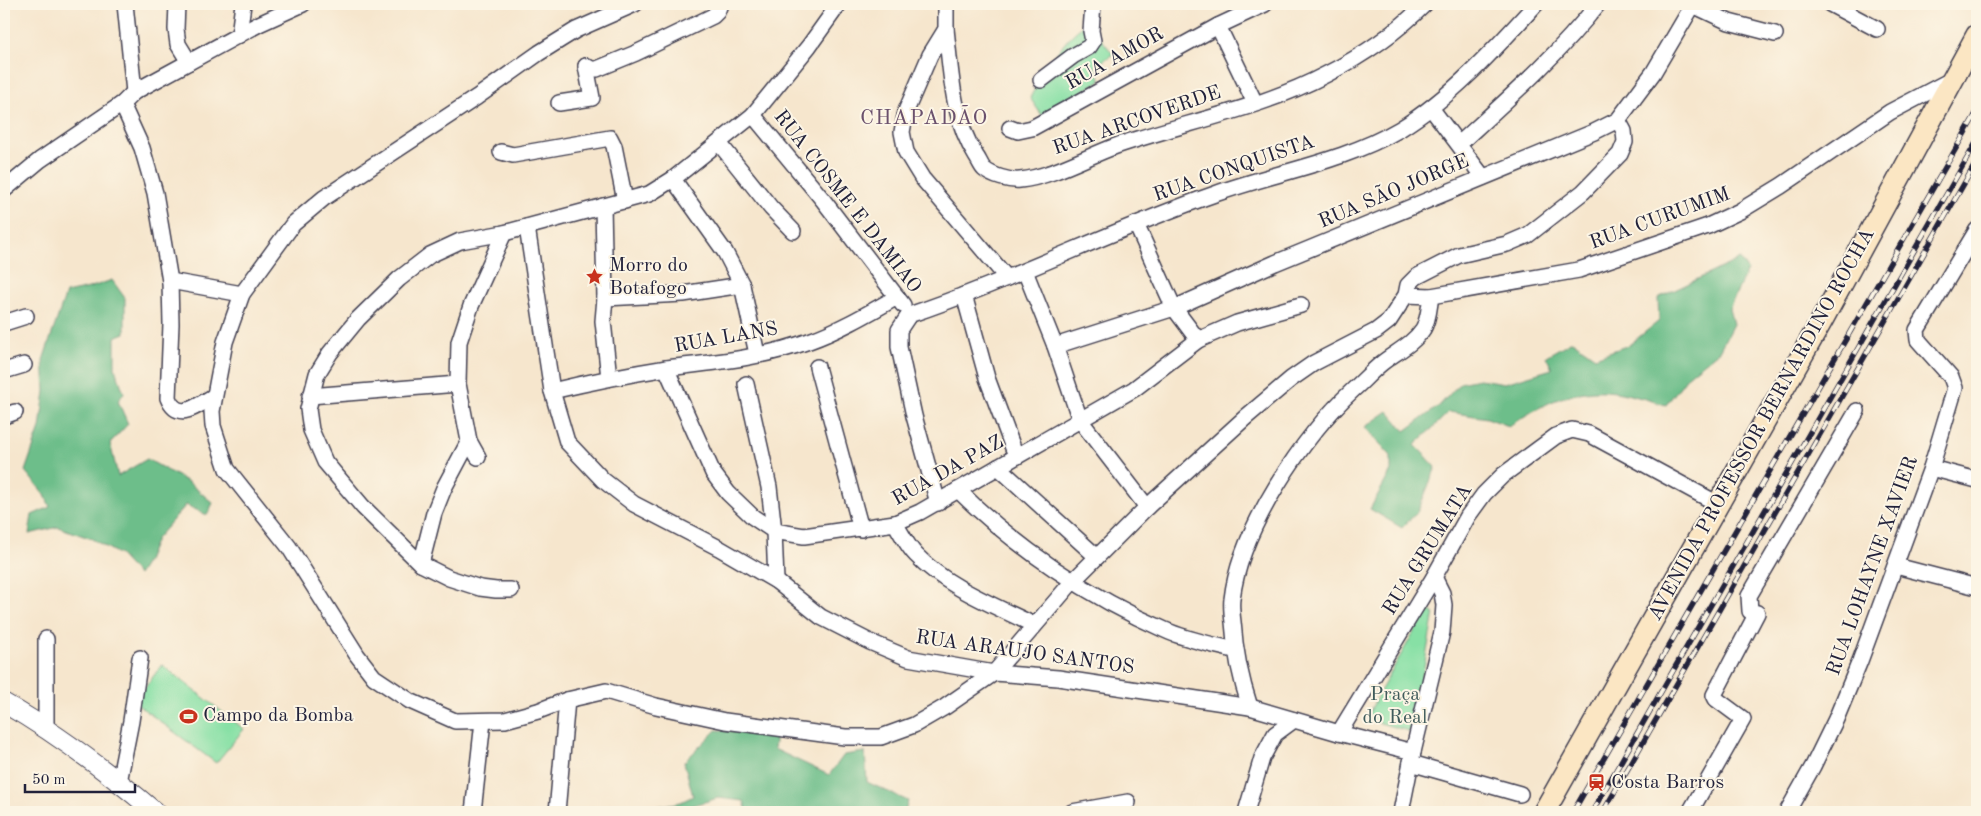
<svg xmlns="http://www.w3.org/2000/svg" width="1981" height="816" viewBox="0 0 1981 816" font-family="'Old Standard TT',serif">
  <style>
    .green { fill: #87e0a5; stroke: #548170 }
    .forest { fill: #6dbe8a; stroke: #487062 }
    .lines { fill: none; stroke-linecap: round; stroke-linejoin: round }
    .minor-casing { stroke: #423f51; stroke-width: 18 }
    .tertiary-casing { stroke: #423f51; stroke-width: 21 }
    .secondary-casing { stroke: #423f51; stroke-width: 24 }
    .minor { stroke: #fff; stroke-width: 15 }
    .tertiary { stroke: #fff; stroke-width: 19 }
    .secondary { stroke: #fbe6c3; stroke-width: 21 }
    .rail-casing { stroke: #22223b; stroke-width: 5.5 }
    .rail { stroke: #fcf5e5; stroke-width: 4; stroke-dasharray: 11; stroke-linecap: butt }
    .labels { text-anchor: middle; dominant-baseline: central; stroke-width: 4; stroke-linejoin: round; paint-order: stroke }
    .street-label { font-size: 20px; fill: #22223b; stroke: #fcf5e5 }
    .poi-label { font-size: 20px; fill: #22223b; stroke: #fcf5e5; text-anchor: start }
    .park-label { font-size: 20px; fill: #405b5b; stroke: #fcf5e5 }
    .neighbourhood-label { font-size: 21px; letter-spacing: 1px; fill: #6b516d; stroke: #fcf5e5 }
  </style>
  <rect width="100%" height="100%" fill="#fcf5e5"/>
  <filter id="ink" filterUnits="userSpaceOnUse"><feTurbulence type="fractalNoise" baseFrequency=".02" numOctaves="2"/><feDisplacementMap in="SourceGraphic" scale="10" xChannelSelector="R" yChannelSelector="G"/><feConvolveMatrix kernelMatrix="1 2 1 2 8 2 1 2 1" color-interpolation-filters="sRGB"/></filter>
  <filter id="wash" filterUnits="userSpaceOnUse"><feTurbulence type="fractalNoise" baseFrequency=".0096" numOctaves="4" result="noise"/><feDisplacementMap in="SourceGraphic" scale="20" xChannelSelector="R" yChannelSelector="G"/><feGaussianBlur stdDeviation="1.12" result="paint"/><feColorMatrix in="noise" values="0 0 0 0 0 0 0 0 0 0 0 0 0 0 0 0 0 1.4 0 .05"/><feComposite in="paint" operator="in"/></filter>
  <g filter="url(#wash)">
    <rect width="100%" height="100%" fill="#f6e6cd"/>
    <!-- green -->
    <g class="green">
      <path d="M1086,24L1095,31L1113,54L1095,66L1101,80L1043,117L1030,98C1042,74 1063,38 1086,24Z"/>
      <polygon points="1427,609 1434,613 1412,732 1366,719 1378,695"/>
      <polygon points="162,665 244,729 216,763 134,702"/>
    </g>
    <!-- forest -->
    <g class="forest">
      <path d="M1740,259L1747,270L1729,309L1733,324L1719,351L1688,376L1666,405C1648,400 1624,392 1606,391C1569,389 1538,407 1509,426L1487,418L1449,412L1415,445L1436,467L1418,511L1402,528L1370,509L1391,471V456L1365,427L1388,411L1405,431L1439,406L1460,383L1479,379L1505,383L1552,369L1546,356L1572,341L1595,357L1629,345L1659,321L1658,298Z"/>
      <polygon points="112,280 125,298 125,333 115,337 115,368 124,393 118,401 128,424 110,443 118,476 147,459 188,482 213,503 207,515 186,505 156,539 147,561 138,575 120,555 92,539 58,527 29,534 32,515 50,507 45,495 25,471 40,428 45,391 43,360 66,293 89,288"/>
      <polygon points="716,730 776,734 774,749 829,775 844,755 865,752 867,782 908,801 905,812 747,812 744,801 718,798 670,812 635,812 637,810 681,802 693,796 684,762"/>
    </g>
  </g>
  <g filter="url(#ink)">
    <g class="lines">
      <defs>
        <g id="minor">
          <polyline points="125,4 134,92"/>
          <polyline points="177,4 176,29 178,44 189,62"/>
          <polyline points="635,4 576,30 539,53 477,97 324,198 293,224 242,294 225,342 212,411 213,426 227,469 289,547 357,655 374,677 410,701 455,721 505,720 538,711 567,700 606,691 656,706 725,721 845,737 881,737 914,725 945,707 994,673 1073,581 1147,507 1246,417 1291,379 1314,363 1376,331 1389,321 1406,295 1408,285 1416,277 1459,255 1507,244 1528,235 1583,192 1620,154 1625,142 1624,131 1618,120"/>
          <polyline points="946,4 946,29 930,55 906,111 902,132 906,152 922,178 1007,278"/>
          <polyline points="1691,4 1729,22 1775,34"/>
          <polyline points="1830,4 1877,29"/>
          <polyline points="1218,26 1255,103"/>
          <path d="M946,29C951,72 952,118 976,156C979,160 981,166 984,169C992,176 1009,181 1020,180C1051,177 1086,157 1116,146C1186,122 1261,109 1327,74C1362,56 1397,32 1425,4"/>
          <polyline points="239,35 243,4"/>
          <polyline points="586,66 591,69 597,69 636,53 713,16 717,12 720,4"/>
          <polyline points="1041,80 1073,56 1089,47 1093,41 1091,31 1093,4"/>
          <polyline points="559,103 592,98 586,66"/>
          <path d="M122,104L142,148L155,193L170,281L171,324L168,398C178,423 198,405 214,396"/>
          <polyline points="1431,108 1483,177"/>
          <polyline points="753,115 823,200 903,305"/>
          <polyline points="1010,128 1018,131 1032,128 1218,26 1265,4"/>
          <polyline points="719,143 771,208 793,231"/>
          <path d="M1459,144C1508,99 1557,56 1598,4"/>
          <polyline points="501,152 513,155 610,138 614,146 625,201"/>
          <polyline points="673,179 725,252 742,285 757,354"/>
          <polyline points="4,190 40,160 122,104 134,92 259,24 303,4"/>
          <polyline points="603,206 605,298 603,321 609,378"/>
          <polyline points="1136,224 1174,308 1198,340"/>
          <polyline points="527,227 552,391 567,442 603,480 634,504 719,548 776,581 821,617 870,642 908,658 994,673 1058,678 1250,707 1339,733 1413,752"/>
          <polyline points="1025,271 1055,346 1080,420 1147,507"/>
          <polyline points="170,281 242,294"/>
          <polyline points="964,295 987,378 1016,456"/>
          <polyline points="1406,295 1431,296 1579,270 1708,226 1740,211 1781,186 1890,112 1953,79"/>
          <polyline points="605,298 683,294 742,285"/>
          <path d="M909,315C1013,280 1111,230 1215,194C1276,172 1344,162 1400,129C1452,97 1495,49 1536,4"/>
          <polyline points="909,315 899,330 899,347 914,416 938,503"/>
          <polyline points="4,323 26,316"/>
          <polyline points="1055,346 1174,308 1275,263 1594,132 1618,120 1653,73 1693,5"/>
          <polyline points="817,367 861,529"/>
          <polyline points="666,368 713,473 728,493 753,517 774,531 804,536 895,523 920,512 1134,389 1198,340 1237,323 1301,305"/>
          <polyline points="4,371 24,365"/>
          <polyline points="746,384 769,487 774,531 776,581"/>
          <path d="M552,391C590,382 629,374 667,368C715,362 763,358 809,341C840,330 869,313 897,297"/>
          <polyline points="310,396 458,384"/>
          <polyline points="4,416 15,412"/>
          <polyline points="478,457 469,441 458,384 459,342 471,306 504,233"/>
          <polyline points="998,467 1097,557"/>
          <polyline points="1931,468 1977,480"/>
          <path d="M958,490C1015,547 1091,598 1165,630C1187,640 1211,644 1234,650"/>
          <path d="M895,523C901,533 908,547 916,555C948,588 994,605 1034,625"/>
          <polyline points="421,564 434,513 444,488 469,441"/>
          <polyline points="1896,566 1977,587"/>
          <polyline points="511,590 496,590 480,588 449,578 421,564 363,507 325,462 311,430 308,409 317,374 330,353 358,319 399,279 430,255 460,241 504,233 649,194 673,179 753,115 809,46 839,4"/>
          <path d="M1250,707C1240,677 1235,653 1233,622C1232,614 1231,606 1232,599C1240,529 1303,436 1354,389C1364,380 1372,371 1382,363C1396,352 1413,344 1423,329C1429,319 1429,307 1431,296"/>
          <polyline points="46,727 46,639"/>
          <polyline points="1339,733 1434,577 1468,516 1484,494 1503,475 1556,436 1572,430 1589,434 1718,504"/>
          <polyline points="1411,763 1520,794"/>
          <polyline points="119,782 131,721 140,658"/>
          <polyline points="473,812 483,721"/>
          <polyline points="557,812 567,700"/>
          <polyline points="1072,812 1128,802"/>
          <polyline points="1246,812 1262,758 1275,734 1294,720"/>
          <polyline points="1401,812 1413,752 1442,632 1444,605 1442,593 1434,577"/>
          <polyline points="1690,812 1743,719 1716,699 1714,695 1757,613 1750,611 1749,596 1857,411"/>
          <polyline points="1787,812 1813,766 1836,719 1860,661 1931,468 1955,388 1951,377 1918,340 1917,330 1977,230"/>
        </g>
        <path id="tertiary" d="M4,703C58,734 108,772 155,812"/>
        <polyline id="secondary" points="1544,812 1821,322 1977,35"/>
      </defs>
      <!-- minor casing -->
      <use href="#minor" class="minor-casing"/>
      <!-- tertiary casing -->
      <use href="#tertiary" class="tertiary-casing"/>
      <!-- secondary casing -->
      <use href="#secondary" class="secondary-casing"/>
      <!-- minor -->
      <use href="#minor" class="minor"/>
      <!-- tertiary -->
      <use href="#tertiary" class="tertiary"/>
      <!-- secondary -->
      <use href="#secondary" class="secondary"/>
      <defs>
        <g id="rail">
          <polyline points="1573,812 1977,112"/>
          <polyline points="1592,812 1977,141"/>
          <polyline points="1603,812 1977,161"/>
        </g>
      </defs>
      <!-- rail casing -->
      <use href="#rail" class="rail-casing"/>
      <!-- rail -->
      <use href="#rail" class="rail"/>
    </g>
  </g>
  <!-- icons -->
  <defs>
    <symbol id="sight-bare" viewBox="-9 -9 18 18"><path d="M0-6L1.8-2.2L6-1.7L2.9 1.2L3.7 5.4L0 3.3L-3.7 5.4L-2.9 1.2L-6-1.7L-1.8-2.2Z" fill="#c8321e" stroke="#fcf5e5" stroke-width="2.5" paint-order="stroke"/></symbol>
    <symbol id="stadium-bare" viewBox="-9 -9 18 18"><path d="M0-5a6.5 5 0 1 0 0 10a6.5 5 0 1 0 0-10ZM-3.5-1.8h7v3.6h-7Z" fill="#c8321e" stroke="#fcf5e5" stroke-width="2.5" paint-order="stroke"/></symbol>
    <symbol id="station-bare" viewBox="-9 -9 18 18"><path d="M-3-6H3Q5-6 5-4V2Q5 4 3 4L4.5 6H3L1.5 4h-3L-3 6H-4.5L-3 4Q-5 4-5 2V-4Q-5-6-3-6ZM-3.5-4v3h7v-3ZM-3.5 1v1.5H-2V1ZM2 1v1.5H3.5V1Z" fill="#c8321e" stroke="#fcf5e5" stroke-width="2.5" paint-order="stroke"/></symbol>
  </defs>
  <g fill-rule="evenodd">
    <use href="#sight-bare" x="582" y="264" width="25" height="25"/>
    <use href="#stadium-bare" x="176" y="704" width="25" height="25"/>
    <use href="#station-bare" x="1584" y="770" width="25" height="25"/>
  </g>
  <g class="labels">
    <!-- street labels -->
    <g class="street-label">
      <text transform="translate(1115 59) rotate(-29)">RUA AMOR</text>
      <text transform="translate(1137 121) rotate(-19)">RUA ARCOVERDE</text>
      <text transform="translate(1234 169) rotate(-19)">RUA CONQUISTA</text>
      <text transform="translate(1394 192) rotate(-23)">RUA SÃO JORGE</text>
      <text transform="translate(847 202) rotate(52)">RUA COSME E DAMIAO</text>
      <text transform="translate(1660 219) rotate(-20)">RUA CURUMIM</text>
      <text transform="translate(726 338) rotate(-10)">RUA LANS</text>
      <text transform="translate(1762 425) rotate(-61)">AVENIDA PROFESSOR BERNARDINO ROCHA</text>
      <text transform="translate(948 471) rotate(-29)">RUA DA PAZ</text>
      <text transform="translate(1428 550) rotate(-58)">RUA GRUMATA</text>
      <text transform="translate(1873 566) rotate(-70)">RUA LOHAYNE XAVIER</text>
      <text transform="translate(1025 653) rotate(8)">RUA ARAUJO SANTOS</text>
    </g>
    <!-- poi labels -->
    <g class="poi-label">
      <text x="609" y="266">Morro do<tspan x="609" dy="23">Botafogo</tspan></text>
      <text x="203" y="716">Campo da Bomba</text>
      <text x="1611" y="783">Costa Barros</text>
    </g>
    <!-- park labels -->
    <g class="park-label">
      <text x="1395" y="695">Praça<tspan x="1395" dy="23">do Real</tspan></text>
    </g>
    <!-- neighbourhood labels -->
    <g class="neighbourhood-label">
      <text x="924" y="118">CHAPADÃO</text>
    </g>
  </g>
  <!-- margin -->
  <rect width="1981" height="816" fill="none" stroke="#fcf5e5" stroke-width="20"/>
  <!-- scale -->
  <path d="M25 784v8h110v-8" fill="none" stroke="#22223b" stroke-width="2.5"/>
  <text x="32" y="784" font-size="15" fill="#22223b" stroke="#fcf5e5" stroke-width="4" paint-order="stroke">50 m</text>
</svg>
